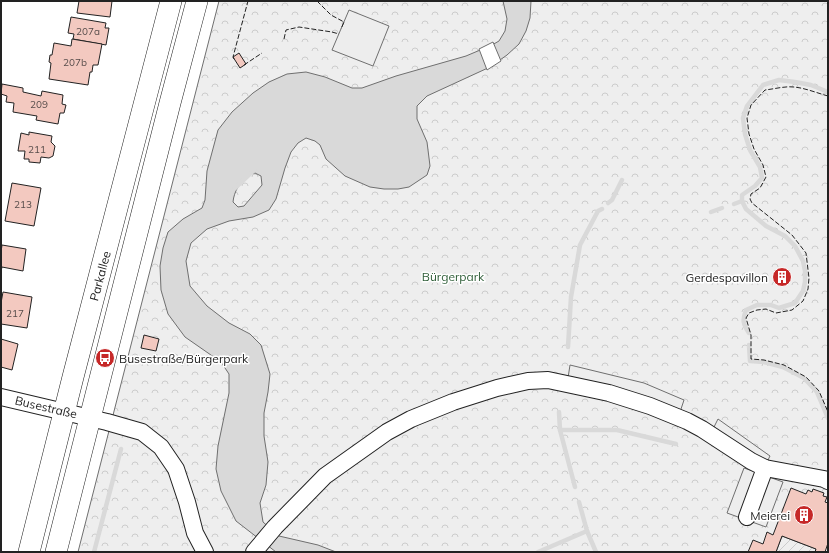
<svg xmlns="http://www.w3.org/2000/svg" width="829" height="553" viewBox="0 0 829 553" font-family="Mulish,sans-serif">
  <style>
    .park { fill: url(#park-crowns); stroke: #6f6f6f }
    .garden { fill: url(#garden-furrows); stroke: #6f6f6f }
    .parking { fill: #ededed; stroke: #6f6f6f }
    .water { fill: #d9d9d9; stroke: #6f6f6f; fill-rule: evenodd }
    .pier { fill: #fff; stroke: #6f6f6f }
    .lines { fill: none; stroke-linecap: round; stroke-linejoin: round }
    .stream { stroke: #d9d9d9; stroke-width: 4.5 }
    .building { fill: #f3c9c0; stroke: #222 }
    .minor-casing { stroke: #222; stroke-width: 18 }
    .major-casing { stroke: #222; stroke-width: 22 }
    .minor { stroke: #fff; stroke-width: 16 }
    .major { stroke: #fff; stroke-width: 21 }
    .fence { stroke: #222; stroke-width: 1; stroke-dasharray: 5 2; stroke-linecap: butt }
    .labels { text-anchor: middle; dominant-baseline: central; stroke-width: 3; stroke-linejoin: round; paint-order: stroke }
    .number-label { font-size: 10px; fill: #564c4a }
    .street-label { font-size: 12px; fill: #222; stroke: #fff }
    .park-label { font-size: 12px; fill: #2f5e38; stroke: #fff }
    .poi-label { font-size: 12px; fill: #222; stroke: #fff; text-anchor: end }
  </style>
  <defs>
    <pattern id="park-crowns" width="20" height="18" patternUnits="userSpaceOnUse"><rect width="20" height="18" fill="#eee"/><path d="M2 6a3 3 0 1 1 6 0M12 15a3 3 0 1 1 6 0" fill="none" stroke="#ccc"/></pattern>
    <pattern id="garden-furrows" width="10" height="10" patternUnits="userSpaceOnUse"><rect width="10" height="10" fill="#eee"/><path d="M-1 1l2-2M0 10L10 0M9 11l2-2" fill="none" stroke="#ccc"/></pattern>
  </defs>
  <rect width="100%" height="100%" fill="#fff"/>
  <!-- park -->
  <polygon class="park" points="219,1 828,1 828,552 78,552"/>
  <!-- garden -->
  <polygon class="garden" points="782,536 816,549 815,552 776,552"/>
  <!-- parking -->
  <g class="parking">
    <polygon points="349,10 389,26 373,66 332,50"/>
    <polygon points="570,365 644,383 684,400 680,412 568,378"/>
    <polygon points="718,419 770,456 766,464 712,431"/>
    <polygon points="744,468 783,482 766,527 727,513"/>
  </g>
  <!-- water -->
  <path class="water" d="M503,1H531L530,18L526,31L519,44L507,55L490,67L427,96L417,106V119L427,142L430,166L427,175L409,187L398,189H384L370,187L345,176L326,159L320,145L315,141L306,138L298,143L291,152L285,168L276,199L269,210L253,217L229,221L207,229L191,243L186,261L190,286L207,306L229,323L250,334L261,345L270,374L268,392L264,413V436L268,462L266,485L260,503L263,522L279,536L318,545L336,552H276L236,521L221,491L216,469L218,446L229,393V374L221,362L185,337L168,314L161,290L160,266L163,248L168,232L183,219L202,208L205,200L207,171L218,130L232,112L253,93L269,82L287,74L306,72L325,77L352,88H362L396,76L466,56L492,45L499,41L505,31L507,19ZM255,173L261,176L262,185L244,206L238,207L233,202C234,191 240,183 247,175Z"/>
  <!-- pier -->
  <polygon class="pier" points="493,42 501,61 487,70 479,49"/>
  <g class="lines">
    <!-- stream -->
    <g class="stream">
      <polyline points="235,188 254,170"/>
      <polyline points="608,203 612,200 622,180"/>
      <polyline points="734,204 742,201"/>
      <polyline points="711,212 722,208"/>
      <path d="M749,333C743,324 742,320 746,310L757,305H771L779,308L795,303L803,291L805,282V271L803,261L795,246L785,236L766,226L746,209L742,201V195L755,186L762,178L760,167L750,150L745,134L743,118L747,106L763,85L779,80L795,82L811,85L828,92"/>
      <polyline points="749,345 750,361 764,362 783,367 804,378 817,392 828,418"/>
      <polyline points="568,347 571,297 580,245 598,211 602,209"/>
      <polyline points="559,412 560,430 575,487"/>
      <polyline points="560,430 617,430 676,444"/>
      <polyline points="579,502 587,531 596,552"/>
      <polyline points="94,552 121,449"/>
      <polyline points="538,552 587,531"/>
    </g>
  </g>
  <!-- building -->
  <g class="building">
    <polygon points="79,1 112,1 110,17 77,13"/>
    <polygon points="71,17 106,23 105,28 109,28 106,45 73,39 74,34 68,33"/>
    <polygon points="72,39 102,44 98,65 93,65 92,72 90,72 88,85 49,79 51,63 49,62 50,55 52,55 54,43 71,46"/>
    <polygon points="239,53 246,64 240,68 233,57"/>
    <polygon points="2,84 23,88 23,92 41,96 42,91 63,95 62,104 66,105 64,113 60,113 58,124 36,120 37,116 13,112 14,103 6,102 7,96 1,94"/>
    <polygon points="29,132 52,136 51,142 55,146 53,156 49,158 41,157 40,163 29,162 29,159 24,159 25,151 18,151 21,133 29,135"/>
    <polygon points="12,183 41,188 34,226 5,221"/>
    <polygon points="2,245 26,249 23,271 2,267 1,271 1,252"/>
    <circle cx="782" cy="278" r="7"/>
    <polygon points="3,292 32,297 27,328 1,324 1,303"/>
    <polygon points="144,335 159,339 156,351 141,348"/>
    <polygon points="1,339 18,344 12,370 1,367"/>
    <polygon points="791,488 806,494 808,490 812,492 813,489 824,493 823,496 827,497 825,502 828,503 828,543 825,552 815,552 816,549 782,536 776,552 748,552 753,540 763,544 767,532 773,535"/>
  </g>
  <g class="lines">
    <defs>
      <g id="minor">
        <polyline points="1,397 107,422 142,432 161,447 176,469 187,502 195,533 205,552"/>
        <polyline points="747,517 765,468"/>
        <polyline points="254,552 275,527 325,476 387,432 411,419 453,402 497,388 528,381 548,380 609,393 650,406 687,421 702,429 751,461 765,468 824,479 828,481"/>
      </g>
      <g id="major">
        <polyline points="29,552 73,377 171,1"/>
        <polyline points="56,552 170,103 197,1"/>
      </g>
    </defs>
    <!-- minor casing -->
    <use href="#minor" class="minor-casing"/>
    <!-- major casing -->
    <use href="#major" class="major-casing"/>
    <!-- minor -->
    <use href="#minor" class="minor"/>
    <!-- major -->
    <use href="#major" class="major"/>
    <!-- fence -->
    <g class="fence">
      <polyline points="317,1 331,15 344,22 341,29"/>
      <polyline points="284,39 286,30 299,27 332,32 339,34"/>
      <polyline points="234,59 233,57 248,1"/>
      <polyline points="244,65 262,53"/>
      <path d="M828,96C817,93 805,88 794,87C785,86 774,89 765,90L751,105L747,118L749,134L754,149L763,165L766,177L760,188L751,194L750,199L752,203L792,235L806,253L809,278L808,289L803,301L792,310L776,313L766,309L757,310L749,313L746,318L751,335V359L764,360L784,365L806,377L819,391L828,412"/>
    </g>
  </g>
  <!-- icons -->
  <defs>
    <symbol id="building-disc" viewBox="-11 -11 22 22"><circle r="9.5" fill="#c62828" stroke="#fff"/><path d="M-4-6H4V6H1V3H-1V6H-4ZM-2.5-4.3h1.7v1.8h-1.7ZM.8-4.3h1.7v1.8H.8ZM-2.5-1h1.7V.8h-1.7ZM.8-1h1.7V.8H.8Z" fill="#fff"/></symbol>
    <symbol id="bus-disc" viewBox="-11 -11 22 22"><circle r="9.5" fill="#c62828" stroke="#fff"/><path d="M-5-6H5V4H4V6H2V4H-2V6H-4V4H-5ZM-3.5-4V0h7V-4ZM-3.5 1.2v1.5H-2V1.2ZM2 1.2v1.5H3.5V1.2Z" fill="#fff"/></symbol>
  </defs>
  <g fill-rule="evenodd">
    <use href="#building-disc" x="771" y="266" width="22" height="22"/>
    <use href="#bus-disc" x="94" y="347" width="22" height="22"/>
    <use href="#building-disc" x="793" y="504" width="22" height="22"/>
  </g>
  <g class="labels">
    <!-- number labels -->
    <g class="number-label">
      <text x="88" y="31">207a</text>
      <text x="75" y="62">207b</text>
      <text x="39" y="104">209</text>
      <text x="37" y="149">211</text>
      <text x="23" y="204">213</text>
      <text x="15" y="313">217</text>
    </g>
    <!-- street labels -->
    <g class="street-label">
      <text transform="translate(100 276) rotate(-75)">Parkallee</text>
      <text transform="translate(46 407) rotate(13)">Busestraße</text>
    </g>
    <!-- park labels -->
    <g class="park-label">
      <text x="453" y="276">Bürgerpark</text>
    </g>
    <!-- poi labels -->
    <g class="poi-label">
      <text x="768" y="277">Gerdespavillon</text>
      <text x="119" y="358" text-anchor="start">Busestraße/Bürgerpark</text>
      <text x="790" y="515">Meierei</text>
    </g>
  </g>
  <!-- border -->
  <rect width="829" height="553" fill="none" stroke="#222222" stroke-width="4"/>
</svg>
